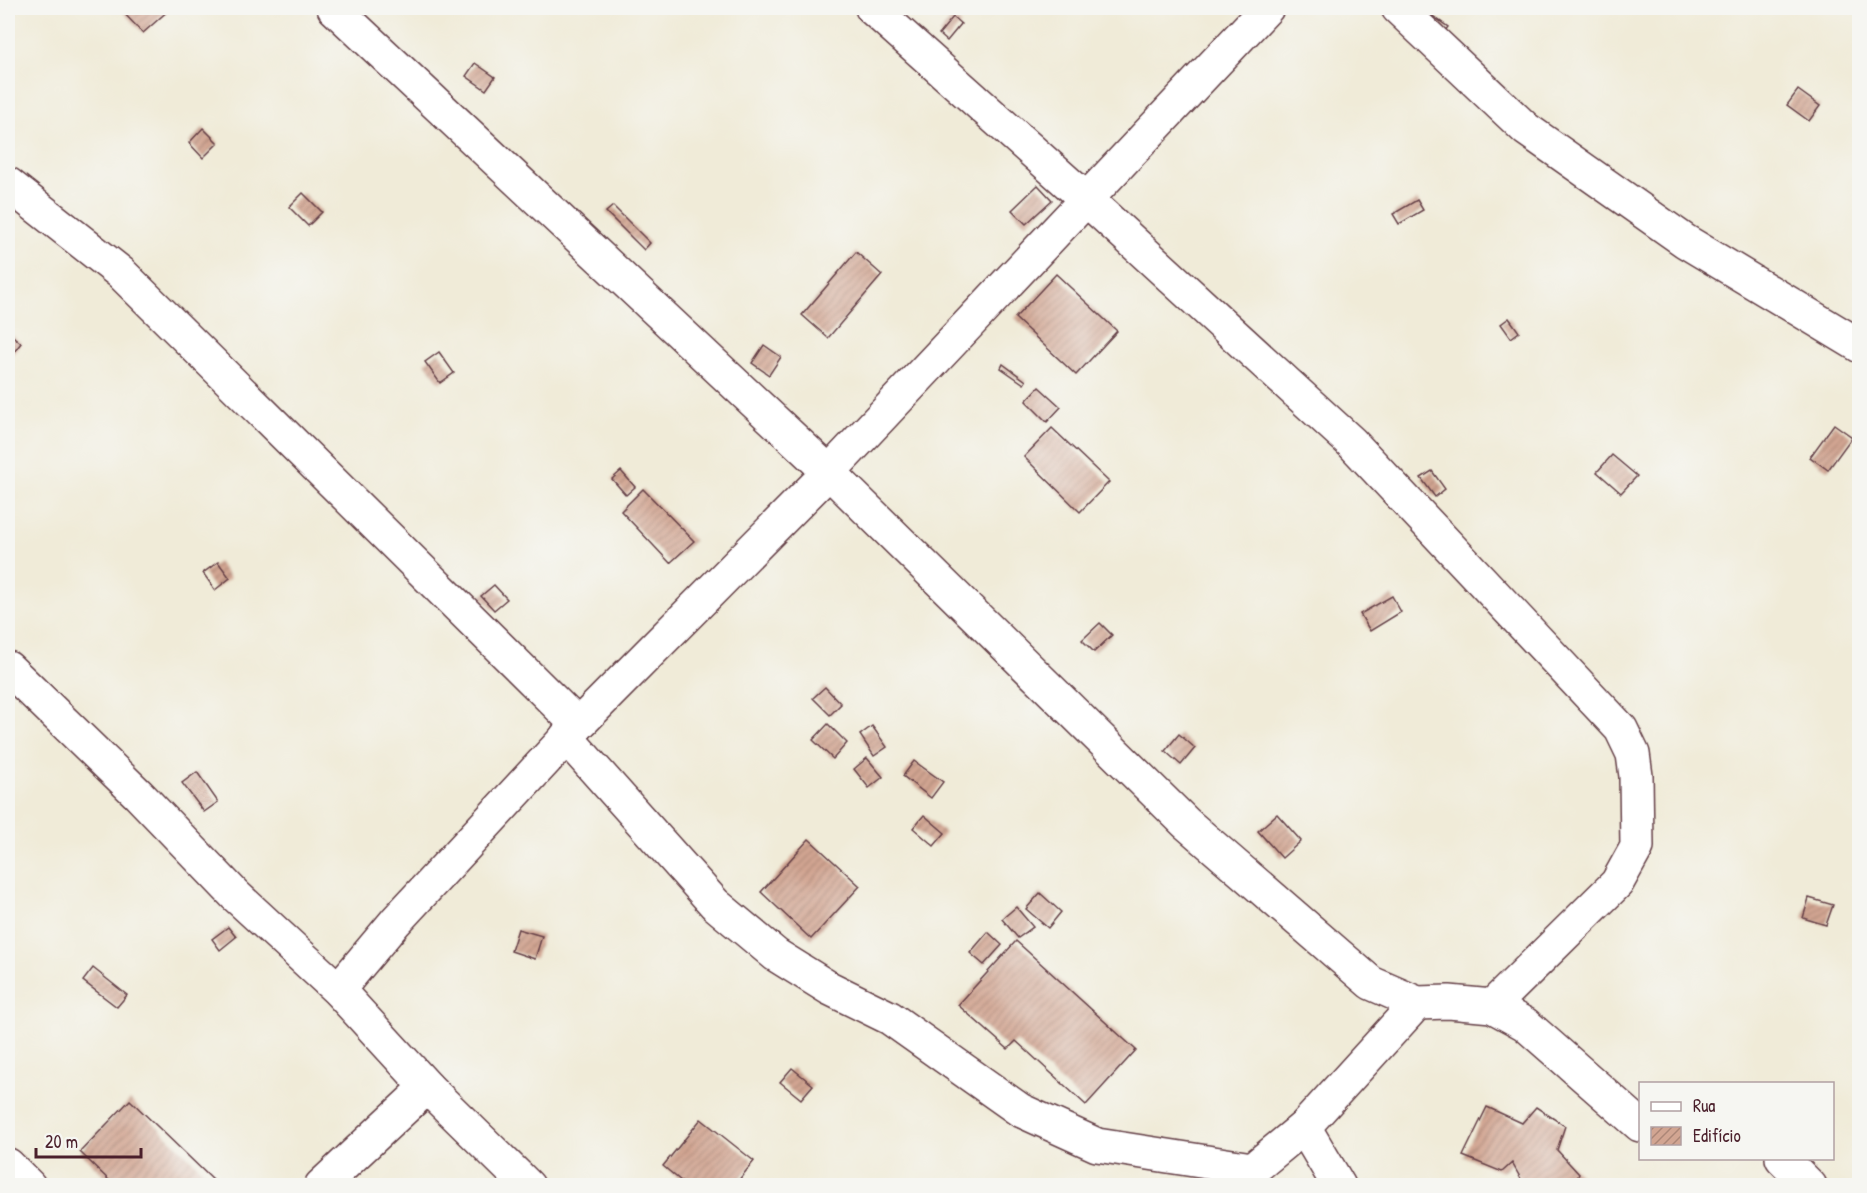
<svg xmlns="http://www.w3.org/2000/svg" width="1867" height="1193" viewBox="0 0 1867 1193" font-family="'Patrick Hand',sans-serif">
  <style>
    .building { fill: url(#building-hatch) }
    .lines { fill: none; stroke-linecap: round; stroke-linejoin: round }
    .minor-casing { stroke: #633e45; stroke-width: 36 }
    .minor { stroke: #fff; stroke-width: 33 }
  </style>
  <defs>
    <pattern id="building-hatch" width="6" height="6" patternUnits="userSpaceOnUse" patternTransform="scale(1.5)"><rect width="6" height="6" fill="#d2a592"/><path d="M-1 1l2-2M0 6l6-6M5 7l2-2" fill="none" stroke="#ac8677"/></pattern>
  </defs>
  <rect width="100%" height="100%" fill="#f6f6f2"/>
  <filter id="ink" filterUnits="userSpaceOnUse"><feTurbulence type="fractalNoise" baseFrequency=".0167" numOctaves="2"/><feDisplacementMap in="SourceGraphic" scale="12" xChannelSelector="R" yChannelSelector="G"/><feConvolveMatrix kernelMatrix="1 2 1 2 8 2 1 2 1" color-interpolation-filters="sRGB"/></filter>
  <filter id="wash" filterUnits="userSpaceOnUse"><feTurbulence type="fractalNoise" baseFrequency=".008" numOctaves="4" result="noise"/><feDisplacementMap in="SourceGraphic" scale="24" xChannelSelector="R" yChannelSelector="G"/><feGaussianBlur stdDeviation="1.35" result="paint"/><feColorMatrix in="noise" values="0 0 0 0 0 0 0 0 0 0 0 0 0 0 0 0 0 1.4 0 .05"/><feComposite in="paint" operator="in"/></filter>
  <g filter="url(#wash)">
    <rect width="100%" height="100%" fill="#f0ebd8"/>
    <g id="blocks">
      <!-- building -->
      <g class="building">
        <polygon points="119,8 171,8 143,33"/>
        <polygon points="1430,14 1448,27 1438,40 1420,27"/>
        <polygon points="953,17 961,24 947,41 939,34"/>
        <polygon points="475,63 495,77 486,90 466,76"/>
        <polygon points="1798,90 1820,106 1809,121 1787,105"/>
        <polygon points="203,128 218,143 203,158 189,143"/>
        <polygon points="1038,185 1052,200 1026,224 1012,210"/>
        <polygon points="303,193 322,212 308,226 289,207"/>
        <polygon points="1417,200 1423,210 1399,224 1393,214"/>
        <polygon points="613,206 650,243 644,250 606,212"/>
        <polygon points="856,252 882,275 828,338 802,315"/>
        <polygon points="1056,274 1117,331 1076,375 1015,318"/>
        <polygon points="1509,318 1519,332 1511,338 1501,324"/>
        <polygon points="8,332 21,343 8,360"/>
        <polygon points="764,345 781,357 769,375 752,363"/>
        <polygon points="439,352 454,373 440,383 425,362"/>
        <polygon points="1003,364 1026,381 1024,384 1001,368"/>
        <polygon points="1039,387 1061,407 1047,422 1026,401"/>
        <polygon points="1834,424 1852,437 1828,470 1810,457"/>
        <polygon points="1052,428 1109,482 1080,512 1024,457"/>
        <polygon points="1612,455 1637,476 1621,493 1597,472"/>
        <polygon points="621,471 635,487 626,495 612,479"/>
        <polygon points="1432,471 1445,489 1435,497 1421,478"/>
        <polygon points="643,489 694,541 670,563 621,511"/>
        <polygon points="218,562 230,578 215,590 203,573"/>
        <polygon points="494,585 507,599 494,610 481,596"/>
        <polygon points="1392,596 1401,612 1370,631 1360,614"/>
        <polygon points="1100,623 1112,635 1094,652 1082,640"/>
        <polygon points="825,687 841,704 830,715 813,698"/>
        <polygon points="828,724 847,743 833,759 813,740"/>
        <polygon points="872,726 887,747 874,756 860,735"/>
        <polygon points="1179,734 1195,748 1181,765 1165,751"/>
        <polygon points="867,758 883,777 869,788 854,769"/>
        <polygon points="914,761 943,782 931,798 903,776"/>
        <polygon points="197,772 218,802 204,812 182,783"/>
        <polygon points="1277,814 1301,841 1282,858 1258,831"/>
        <polygon points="924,815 945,833 934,846 913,828"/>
        <polygon points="809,839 860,886 811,939 761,892"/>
        <polygon points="1040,893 1061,912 1048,928 1026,909"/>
        <polygon points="1809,898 1833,905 1826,925 1803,918"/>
        <polygon points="1016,907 1033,927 1018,938 1002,919"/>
        <polygon points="228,927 236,937 220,950 212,939"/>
        <polygon points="518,929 542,936 535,959 511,951"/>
        <polygon points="988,932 1002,945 984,965 970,953"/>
        <polygon points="1016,941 1136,1050 1086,1105 1016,1041 1008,1049 958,1005"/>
        <polygon points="93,968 127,995 117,1007 83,981"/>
        <polygon points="792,1068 813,1085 801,1099 780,1082"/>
        <polygon points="130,1100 213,1180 208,1186 115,1186 80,1152"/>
        <polygon points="1487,1107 1522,1123 1536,1107 1565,1126 1557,1150 1579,1174 1574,1186 1525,1186 1512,1163 1502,1172 1463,1156"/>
        <polygon points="701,1119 754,1161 734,1186 687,1186 663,1166"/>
      </g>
    </g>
  </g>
  <g filter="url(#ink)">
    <use href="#blocks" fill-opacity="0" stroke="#633e45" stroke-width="1.5"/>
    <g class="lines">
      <defs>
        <g id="minor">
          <polyline points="334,8 829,472 1186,823 1371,983 1417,1003 1449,1002 1492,1006 1525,1024 1640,1125"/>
          <polyline points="872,8 1086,199 1352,443 1621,729 1633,754 1636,776 1637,847 1617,883 1492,1006"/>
          <polyline points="1398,8 1526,129 1685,241 1860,346"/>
          <polyline points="8,184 121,273 578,725"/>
          <polyline points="8,668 139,795 235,895 338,990 427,1087 321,1186"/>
          <polyline points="566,737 715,904 776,955 829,988 890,1018 1020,1110 1097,1145 1252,1169"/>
          <polyline points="338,990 396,921 578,725 829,472 1267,8"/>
          <polyline points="427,1087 528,1186"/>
          <polyline points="1304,1127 1339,1186"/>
          <polyline points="1782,1158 1810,1186"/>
          <polyline points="8,1165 29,1186"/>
          <polyline points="1236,1183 1304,1127 1417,1003"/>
        </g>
      </defs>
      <!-- minor casing -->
      <use href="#minor" class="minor-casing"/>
      <!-- minor -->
      <use href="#minor" class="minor"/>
    </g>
  </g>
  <!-- margin -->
  <rect width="1867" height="1193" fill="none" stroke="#f6f6f2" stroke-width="30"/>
  <!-- legend -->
  <rect x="1639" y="1082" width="195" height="78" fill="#f6f6f2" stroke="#b1a0a2" stroke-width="1.5"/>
  <rect x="1651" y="1102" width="30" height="9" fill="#ffffff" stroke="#b1a0a2" stroke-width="1.5"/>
  <text x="1693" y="1112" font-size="18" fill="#4a1f2b">Rua</text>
  <rect x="1651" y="1127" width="30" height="18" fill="url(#building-hatch)" stroke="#b1a0a2" stroke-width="1.5"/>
  <text x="1693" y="1142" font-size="18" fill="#4a1f2b">Edifício</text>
  <!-- scale -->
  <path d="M36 1148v9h105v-9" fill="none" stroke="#4a1f2b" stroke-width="3"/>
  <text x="45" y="1148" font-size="18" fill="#4a1f2b" stroke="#f6f6f2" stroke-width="4.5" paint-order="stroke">20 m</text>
</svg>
